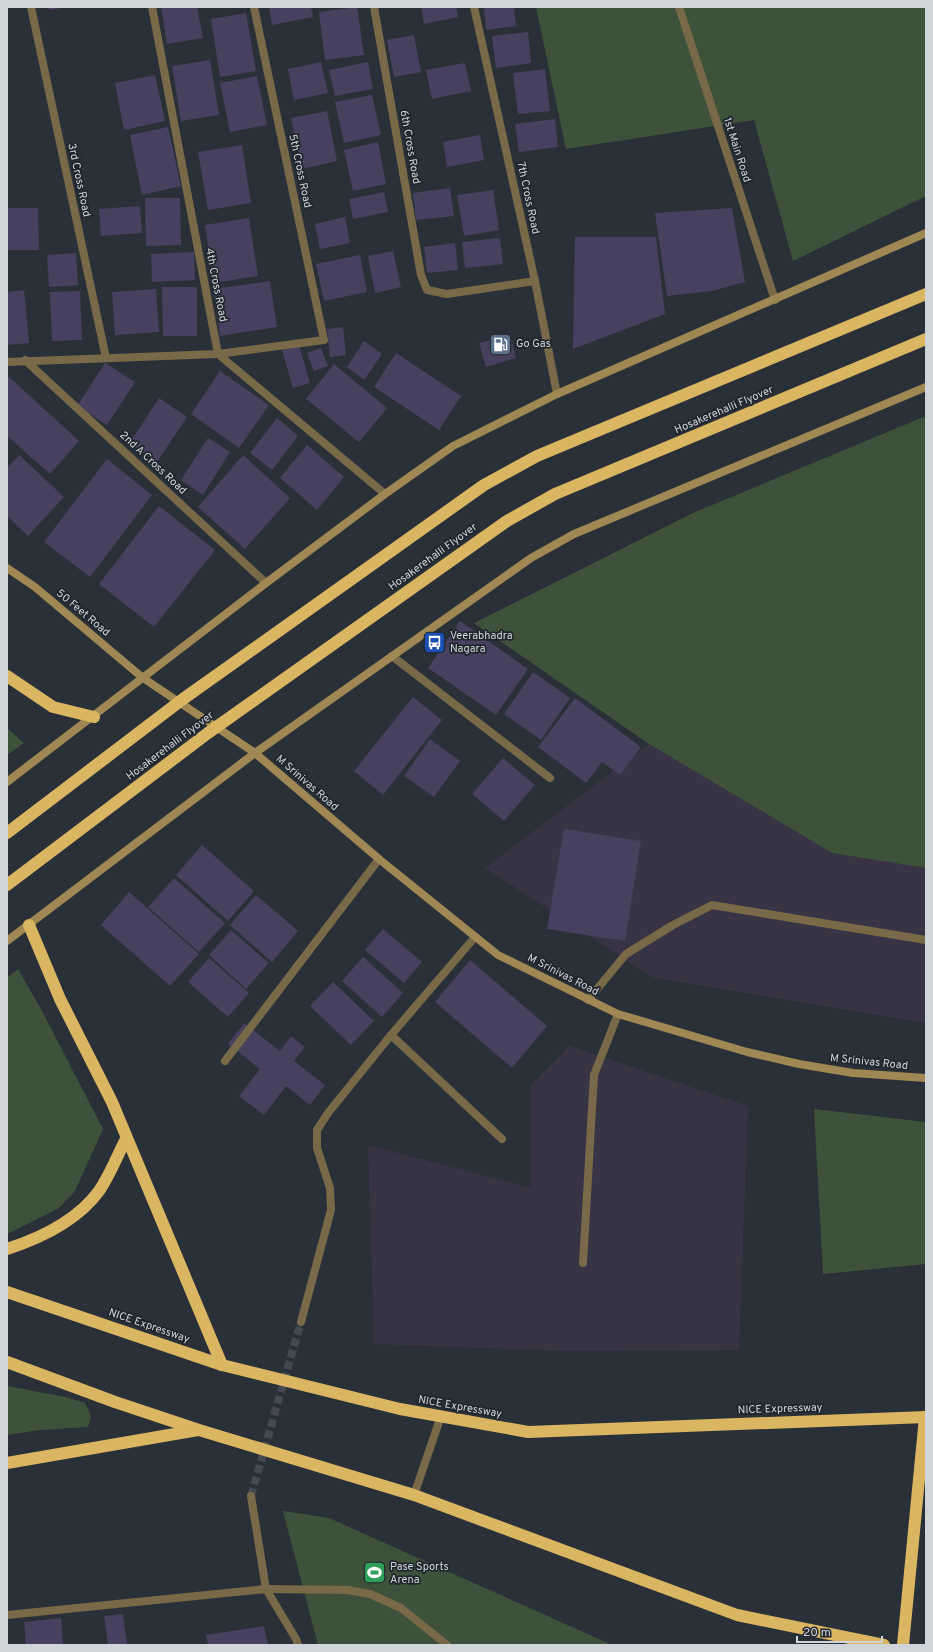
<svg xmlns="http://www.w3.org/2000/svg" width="933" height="1652" viewBox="0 0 933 1652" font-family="Overpass,sans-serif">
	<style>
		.industrial { fill: #383445 }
		.green { fill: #3e523b }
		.building { fill: #47405e }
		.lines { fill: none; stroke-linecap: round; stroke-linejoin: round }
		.street-tunnel { stroke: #43494f; stroke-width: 8; stroke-dasharray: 8 4; stroke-linecap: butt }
		.lane { stroke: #786949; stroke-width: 8 }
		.street { stroke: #786949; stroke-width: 8 }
		.secondary { stroke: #a08854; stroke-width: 8 }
		.highway { stroke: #dbb662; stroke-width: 12 }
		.labels { text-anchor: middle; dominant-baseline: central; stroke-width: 3.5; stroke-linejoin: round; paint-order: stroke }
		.street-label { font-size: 11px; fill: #d0d5d9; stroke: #20262d }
		.poi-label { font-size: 11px; fill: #d0d5d9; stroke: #20262d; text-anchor: start }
	</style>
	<rect width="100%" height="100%" fill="#2a3037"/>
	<g class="industrial">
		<path d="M 649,744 L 832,853 L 926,868 L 926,1023 L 652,977 L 485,868 Z"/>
		<path d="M 569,1046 L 748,1106 L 739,1350 L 568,1351 L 374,1344 L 368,1145 L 531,1188 L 531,1085 Z"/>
	</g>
	<g class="green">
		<path d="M 536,7 L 926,7 L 926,196 L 793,261 L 754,120 L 566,149 Z"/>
		<path d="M 926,416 L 926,868 L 832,853 L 649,744 L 474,623 L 693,513 Z"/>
		<path d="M 7,728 L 24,743 L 7,755 Z"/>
		<path d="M 18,969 L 42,1011 L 103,1129 L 75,1191 L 59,1208 L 7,1234 L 7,978 Z"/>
		<path d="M 814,1109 L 926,1122 L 926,1264 L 823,1274 Z"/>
		<path d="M 7,1386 L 66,1397 L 85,1403 L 91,1416 L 88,1427 L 39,1430 L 7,1435 Z"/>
		<path d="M 283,1511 L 329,1518 L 612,1645 L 318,1645 Z"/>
	</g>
	<g class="building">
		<path d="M 48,7 L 61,7 L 61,8 L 49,10 Z"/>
		<path d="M 161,7 L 197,7 L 203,38 L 167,44 Z"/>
		<path d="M 269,7 L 311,7 L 313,17 L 272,25 Z"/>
		<path d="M 357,7 L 364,55 L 325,60 L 319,12 Z"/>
		<path d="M 421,7 L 456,7 L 458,17 L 424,24 Z"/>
		<path d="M 484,7 L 514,7 L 516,26 L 486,30 Z"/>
		<path d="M 246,13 L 256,71 L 220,77 L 211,19 Z"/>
		<path d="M 528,32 L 531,63 L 496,68 L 492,36 Z"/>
		<path d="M 414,35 L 421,72 L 394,77 L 387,40 Z"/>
		<path d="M 210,60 L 219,115 L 181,121 L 172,66 Z"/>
		<path d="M 321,62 L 328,93 L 294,100 L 288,69 Z"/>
		<path d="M 368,62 L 373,89 L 335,96 L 329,70 Z"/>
		<path d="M 465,63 L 471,91 L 432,99 L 426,70 Z"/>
		<path d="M 545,69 L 550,111 L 518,114 L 513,73 Z"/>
		<path d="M 155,75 L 165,121 L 124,130 L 115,83 Z"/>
		<path d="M 257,76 L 267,125 L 230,132 L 220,83 Z"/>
		<path d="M 372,95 L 381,135 L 344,143 L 335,102 Z"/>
		<path d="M 327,111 L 337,161 L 301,169 L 291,118 Z"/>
		<path d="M 555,119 L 558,147 L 519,152 L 515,124 Z"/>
		<path d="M 168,127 L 181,186 L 142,195 L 130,135 Z"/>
		<path d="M 480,135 L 484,160 L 447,167 L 443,142 Z"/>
		<path d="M 378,142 L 386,184 L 353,191 L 344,150 Z"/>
		<path d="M 242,145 L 251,203 L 208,210 L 198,152 Z"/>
		<path d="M 450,188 L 454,216 L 416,220 L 413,193 Z"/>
		<path d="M 493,190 L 499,230 L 464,236 L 457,195 Z"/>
		<path d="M 384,192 L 388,212 L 353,219 L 349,199 Z"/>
		<path d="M 145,198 L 180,198 L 181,245 L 146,246 Z"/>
		<path d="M 140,206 L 142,233 L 101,236 L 99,209 Z"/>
		<path d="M 7,208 L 38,208 L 39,250 L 7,250 Z"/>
		<path d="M 732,208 L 745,282 L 712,291 L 667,296 L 655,213 Z"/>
		<path d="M 345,217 L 350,243 L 320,249 L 315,224 Z"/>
		<path d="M 249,218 L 258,276 L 214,283 L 205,225 Z"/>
		<path d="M 575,237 L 656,237 L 665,314 L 573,349 Z"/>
		<path d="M 500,238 L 503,264 L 465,268 L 462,242 Z"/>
		<path d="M 455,243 L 458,270 L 427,273 L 424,247 Z"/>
		<path d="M 393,251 L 401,287 L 375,293 L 368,256 Z"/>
		<path d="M 194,252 L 195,280 L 152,282 L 151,254 Z"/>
		<path d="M 76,253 L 78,285 L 49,287 L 47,255 Z"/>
		<path d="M 360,255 L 367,292 L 324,301 L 316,264 Z"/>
		<path d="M 270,281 L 277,327 L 220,336 L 213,289 Z"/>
		<path d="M 162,287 L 197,287 L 197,336 L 163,336 Z"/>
		<path d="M 156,289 L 159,332 L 115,335 L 112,292 Z"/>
		<path d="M 24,290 L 29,343 L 7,345 L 7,292 Z"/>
		<path d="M 80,291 L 82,340 L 52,341 L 50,292 Z"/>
		<path d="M 343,327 L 346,355 L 330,357 L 327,329 Z"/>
		<path d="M 510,335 L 516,358 L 486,367 L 479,343 Z"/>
		<path d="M 364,341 L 382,354 L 364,380 L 347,367 Z"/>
		<path d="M 299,345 L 310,383 L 293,388 L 282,350 Z"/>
		<path d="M 321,348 L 328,366 L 314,371 L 307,353 Z"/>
		<path d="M 396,353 L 461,396 L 439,430 L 374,387 Z"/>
		<path d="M 105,363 L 135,382 L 107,425 L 77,406 Z"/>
		<path d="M 334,364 L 387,408 L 359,442 L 306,399 Z"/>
		<path d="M 220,371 L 269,405 L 239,448 L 191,414 Z"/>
		<path d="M 7,375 L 79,441 L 50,474 L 7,436 Z"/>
		<path d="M 159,398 L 187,417 L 157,462 L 129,444 Z"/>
		<path d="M 277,418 L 298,436 L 272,470 L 250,453 Z"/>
		<path d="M 208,438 L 230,452 L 203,495 L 181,480 Z"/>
		<path d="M 307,445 L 344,477 L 317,510 L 280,478 Z"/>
		<path d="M 19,455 L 64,497 L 28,536 L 7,516 L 7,468 Z"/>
		<path d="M 243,455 L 290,498 L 245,549 L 198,507 Z"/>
		<path d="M 107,459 L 152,495 L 90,577 L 44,542 Z"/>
		<path d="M 159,506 L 215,550 L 154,627 L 99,584 Z"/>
		<path d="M 460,621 L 528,669 L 496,715 L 428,668 Z"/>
		<path d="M 533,672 L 570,698 L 541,740 L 504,714 Z"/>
		<path d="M 413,697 L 442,720 L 383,795 L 354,771 Z"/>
		<path d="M 575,698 L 641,747 L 620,775 L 602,762 L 586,783 L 538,747 Z"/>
		<path d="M 430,739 L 460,761 L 434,797 L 404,776 Z"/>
		<path d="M 503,758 L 535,785 L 504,821 L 472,794 Z"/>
		<path d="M 564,829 L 641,841 L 625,941 L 547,929 Z"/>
		<path d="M 202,845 L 254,891 L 228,921 L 176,875 Z"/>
		<path d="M 174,878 L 225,923 L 199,952 L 148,907 Z"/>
		<path d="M 129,892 L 199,954 L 170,986 L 101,925 Z"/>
		<path d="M 256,895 L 298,931 L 272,962 L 230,925 Z"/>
		<path d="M 383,929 L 422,962 L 404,983 L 365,950 Z"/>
		<path d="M 231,930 L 269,963 L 246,989 L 209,955 Z"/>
		<path d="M 363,957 L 403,993 L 382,1017 L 342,981 Z"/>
		<path d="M 209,958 L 249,993 L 228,1017 L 188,982 Z"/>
		<path d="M 470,960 L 547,1026 L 512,1068 L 435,1002 Z"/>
		<path d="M 333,982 L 374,1021 L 351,1045 L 310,1006 Z"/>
		<path d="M 244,1023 L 280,1051 L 291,1036 L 305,1047 L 294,1061 L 325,1085 L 310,1105 L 286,1086 L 264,1115 L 239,1096 L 260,1069 L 228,1044 Z"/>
		<path d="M 123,1614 L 127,1645 L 108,1645 L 104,1616 Z"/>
		<path d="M 61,1618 L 63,1645 L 26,1645 L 24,1622 Z"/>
		<path d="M 264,1626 L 268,1645 L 208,1645 L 206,1635 Z"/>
	</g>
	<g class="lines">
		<path class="street-tunnel" d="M 251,1496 L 301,1322"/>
		<g class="lane">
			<path d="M 392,656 L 550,778"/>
			<path d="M 588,1000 L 626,954 L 673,925 L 712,905 L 926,940"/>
			<path d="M 583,1263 L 594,1075 L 618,1014"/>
			<path d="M 414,1495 L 441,1416"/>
			<path d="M 266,1589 L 348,1590 L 370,1594 L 401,1608 L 447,1645"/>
		</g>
		<g class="street">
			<path d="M 31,7 L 106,358"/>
			<path d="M 152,7 L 218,354 L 385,494"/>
			<path d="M 374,7 L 421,275 L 427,290 L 447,294 L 535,281"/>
			<path d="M 474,7 L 535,281 L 557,394"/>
			<path d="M 679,7 L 775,300"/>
			<path d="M 25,360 L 266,583"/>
			<path d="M 7,362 L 218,354 L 324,340 L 254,7"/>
			<path d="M 391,1035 L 502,1139"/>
			<path d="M 225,1061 L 379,859"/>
			<path d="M 301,1322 L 331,1210 L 330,1188 L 317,1148 L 317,1130 L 328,1113 L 391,1035 L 475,937"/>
			<path d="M 251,1496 L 266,1589"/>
			<path d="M 7,1615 L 266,1589 L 296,1639 L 298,1645"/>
		</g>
		<g class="secondary">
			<path d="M 7,568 L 35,587 L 143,678 L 255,753 L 379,859 L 498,955 L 618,1014 L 747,1052 L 799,1064 L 853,1073 L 926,1078"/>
			<path d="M 7,782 L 266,583 L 385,494 L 453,446 L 557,394 L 926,233"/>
			<path d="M 7,941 L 255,753 L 531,558 L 574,534 L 926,387"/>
		</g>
		<g class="highway">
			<path d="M 7,676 L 53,707 L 94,717"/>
			<path d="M 7,833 L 183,699 L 484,485 L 537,456 L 926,294"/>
			<path d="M 7,885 L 208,733 L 507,521 L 555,494 L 926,339"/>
			<path d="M 29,925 L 60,999 L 112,1102 L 222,1365"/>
			<path d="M 7,1249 C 41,1238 77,1221 99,1191 C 110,1175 117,1156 126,1139"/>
			<path d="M 7,1292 L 222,1365 L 400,1409 L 528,1432 L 926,1417"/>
			<path d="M 7,1362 L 115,1402 L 199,1430 L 414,1495 L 737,1615 L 884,1645"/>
			<path d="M 7,1463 L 198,1430"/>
			<path d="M 903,1645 L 925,1417"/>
		</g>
	</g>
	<defs>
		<symbol id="fuel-square" viewBox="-11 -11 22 22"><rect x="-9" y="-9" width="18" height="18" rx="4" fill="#5c6f8a" stroke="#20262d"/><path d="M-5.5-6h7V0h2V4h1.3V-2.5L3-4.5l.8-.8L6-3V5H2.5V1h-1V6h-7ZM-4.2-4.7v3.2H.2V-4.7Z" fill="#fff"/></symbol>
		<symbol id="bus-square" viewBox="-11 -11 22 22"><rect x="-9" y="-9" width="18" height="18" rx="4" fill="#1a4fb4" stroke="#20262d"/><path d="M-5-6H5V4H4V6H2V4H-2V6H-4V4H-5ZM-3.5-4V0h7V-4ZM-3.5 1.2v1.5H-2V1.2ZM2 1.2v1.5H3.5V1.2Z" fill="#fff"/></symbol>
		<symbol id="stadium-square" viewBox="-11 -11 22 22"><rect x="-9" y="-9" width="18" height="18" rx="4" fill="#2e9e5b" stroke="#20262d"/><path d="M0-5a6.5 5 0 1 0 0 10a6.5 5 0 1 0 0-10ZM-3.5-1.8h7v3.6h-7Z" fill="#fff"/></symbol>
	</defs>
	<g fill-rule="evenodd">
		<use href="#fuel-square" x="488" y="332" width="25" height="25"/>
		<use href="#bus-square" x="422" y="630" width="25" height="25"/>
		<use href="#stadium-square" x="362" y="1560" width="25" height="25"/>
	</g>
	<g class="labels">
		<g class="street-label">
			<text transform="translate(410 147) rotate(80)">6th Cross Road</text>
			<text transform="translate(737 150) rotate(72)">1st Main Road</text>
			<text transform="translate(300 171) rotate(78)">5th Cross Road</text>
			<text transform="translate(79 180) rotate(78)">3rd Cross Road</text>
			<text transform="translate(528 198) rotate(78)">7th Cross Road</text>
			<text transform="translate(216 285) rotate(79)">4th Cross Road</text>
			<text transform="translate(724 410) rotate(-23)">Hosakerehalli Flyover</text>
			<text transform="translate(153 463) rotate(43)">2nd A Cross Road</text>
			<text transform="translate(433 557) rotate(-36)">Hosakerehalli Flyover</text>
			<text transform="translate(83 613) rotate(40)">50 Feet Road</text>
			<text transform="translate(170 746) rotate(-37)">Hosakerehalli Flyover</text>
			<text transform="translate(307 783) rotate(41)">M Srinivas Road</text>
			<text transform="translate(563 975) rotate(27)">M Srinivas Road</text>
			<text transform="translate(869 1062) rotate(6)">M Srinivas Road</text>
			<text transform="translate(149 1326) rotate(19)">NICE Expressway</text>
			<text transform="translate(460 1407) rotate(10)">NICE Expressway</text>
			<text transform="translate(780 1409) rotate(-2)">NICE Expressway</text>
		</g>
		<g class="poi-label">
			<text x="516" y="344">Go Gas</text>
			<text x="450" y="636">Veerabhadra<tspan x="450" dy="13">Nagara</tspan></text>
			<text x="390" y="1567">Pase Sports<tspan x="390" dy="13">Arena</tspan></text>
		</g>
	</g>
	<rect width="933" height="1652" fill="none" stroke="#d0d5d9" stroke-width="16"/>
	<path d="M797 1636v6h85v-6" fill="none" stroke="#d0d5d9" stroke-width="2"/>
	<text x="803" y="1636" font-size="12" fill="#d0d5d9" stroke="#20262d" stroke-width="3" paint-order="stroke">20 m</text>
</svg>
